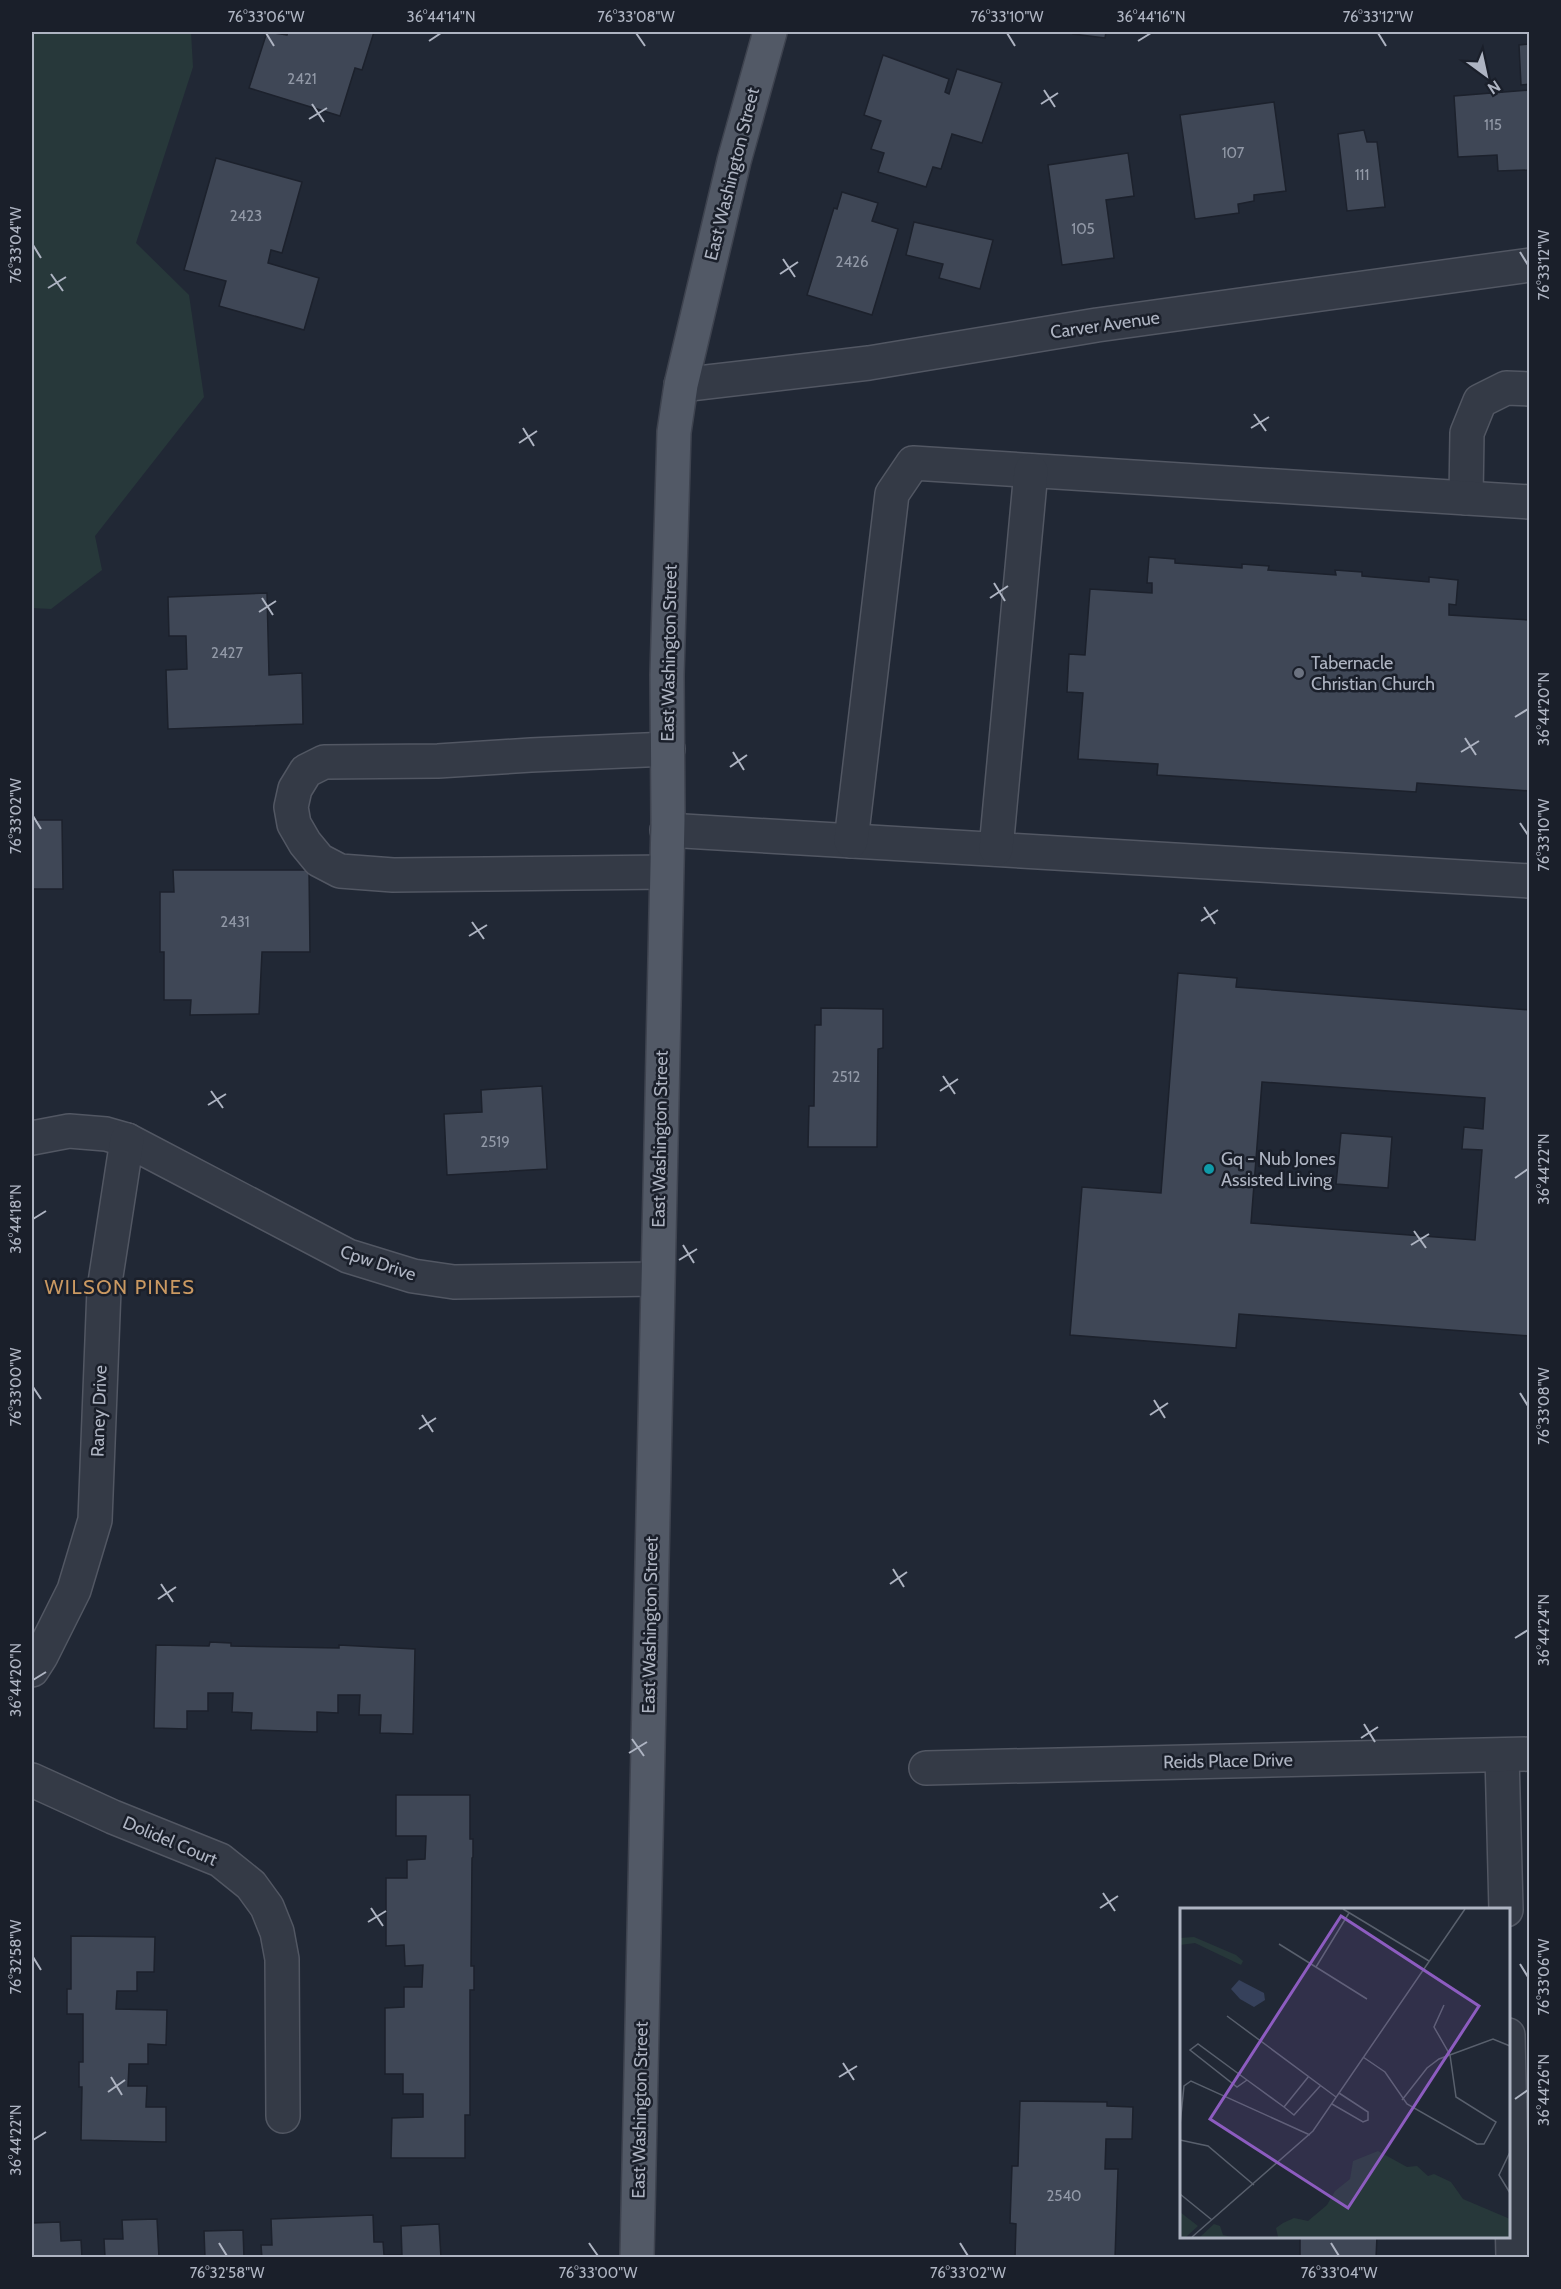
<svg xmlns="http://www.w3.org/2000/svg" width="1561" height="2289" viewBox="0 0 1561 2289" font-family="Cabin,sans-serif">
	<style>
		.green { fill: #27383a }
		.building { fill: #3f4756; stroke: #1c212c; stroke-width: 1.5; fill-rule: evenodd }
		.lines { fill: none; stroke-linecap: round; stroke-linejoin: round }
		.minor-casing { stroke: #525763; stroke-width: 36 }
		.major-casing { stroke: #3e434f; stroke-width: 36 }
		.minor { stroke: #343a46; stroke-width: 33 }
		.major { stroke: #525966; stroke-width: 33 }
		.ticks { fill: none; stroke: #aeb4c2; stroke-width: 2 }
		.worship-dot { fill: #6b7280; stroke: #1a1f2a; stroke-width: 2 }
		.culture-dot { fill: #0f9aa8; stroke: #1a1f2a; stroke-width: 2 }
		.labels { text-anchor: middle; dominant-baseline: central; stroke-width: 5; stroke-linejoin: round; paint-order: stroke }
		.number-label { font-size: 15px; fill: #9299a7 }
		.street-label { font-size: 18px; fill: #aeb4c2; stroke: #1a1f2a }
		.poi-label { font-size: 18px; fill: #aeb4c2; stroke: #1a1f2a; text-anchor: start }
		.neighbourhood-label { font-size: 20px; letter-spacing: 1.5px; fill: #ca9962; stroke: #1a1f2a }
		.inset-road { fill: none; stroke: #59606d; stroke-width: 1.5 }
		.view { fill: #8d5cc0; fill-opacity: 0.15; stroke: #8d5cc0; stroke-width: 3 }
		.inset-edge { fill: none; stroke: #aeb4c2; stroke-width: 3 }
		.neatline { fill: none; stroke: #aeb4c2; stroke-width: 2 }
		.ticks-label { font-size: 15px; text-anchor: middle; fill: #aeb4c2 }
	</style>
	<rect width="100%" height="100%" fill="#212835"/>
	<path class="green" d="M 32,32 L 191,32 L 193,67 L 136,243 L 189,295 L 204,397 L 95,536 L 102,570 L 51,609 L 32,608 Z"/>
	<g class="building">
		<path d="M 267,32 L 287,35 L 288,32 L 374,32 L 362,70 L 355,68 L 340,116 L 249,88 Z"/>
		<path d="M 1073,32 L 1106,32 L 1105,38 L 1073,34 Z"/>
		<path d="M 1530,44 L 1530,84 L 1521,85 L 1519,45 Z"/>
		<path d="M 883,55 L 949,79 L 945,92 L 949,94 L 957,69 L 1002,83 L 982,143 L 952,134 L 941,169 L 933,167 L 926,187 L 878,172 L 884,153 L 871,149 L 881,121 L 864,115 Z"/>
		<path d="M 1530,90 L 1528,170 L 1498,171 L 1497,155 L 1458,157 L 1454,96 Z"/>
		<path d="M 1274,102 L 1286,191 L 1254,195 L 1254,201 L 1238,204 L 1239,213 L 1195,219 L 1180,115 Z"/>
		<path d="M 1364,130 L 1367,142 L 1377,142 L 1385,207 L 1347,211 L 1338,134 Z"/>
		<path d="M 1128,153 L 1134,196 L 1106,200 L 1114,258 L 1062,265 L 1048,165 Z"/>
		<path d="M 216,158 L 302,182 L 282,253 L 271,250 L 268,263 L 319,278 L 304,330 L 219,306 L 226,281 L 184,270 Z"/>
		<path d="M 842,192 L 878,203 L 872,221 L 898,229 L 872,315 L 807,295 L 834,208 L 837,209 Z"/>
		<path d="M 914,222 L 993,240 L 980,289 L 939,278 L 943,264 L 906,255 Z"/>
		<path d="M 1149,557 L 1175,559 L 1175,563 L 1242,568 L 1242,564 L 1269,566 L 1268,570 L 1336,575 L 1335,570 L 1362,572 L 1362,576 L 1429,582 L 1429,577 L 1458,580 L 1456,605 L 1449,604 L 1449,615 L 1530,620 L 1530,791 L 1417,783 L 1416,792 L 1157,775 L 1158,764 L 1078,759 L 1083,693 L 1067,692 L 1069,654 L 1085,655 L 1090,589 L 1152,593 L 1152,583 L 1147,583 Z"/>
		<path d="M 267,593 L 269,675 L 302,673 L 303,724 L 168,729 L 166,670 L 187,669 L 186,636 L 169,636 L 168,597 Z"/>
		<path d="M 32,820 L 62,820 L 63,889 L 32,889 Z"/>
		<path d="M 173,870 L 309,870 L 310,952 L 262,952 L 259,1014 L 190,1015 L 191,1000 L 164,1000 L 164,952 L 160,952 L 160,892 L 174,892 Z"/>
		<path d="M 1178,973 L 1237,978 L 1236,987 L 1530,1010 L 1530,1336 L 1239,1314 L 1236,1348 L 1070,1335 L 1082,1187 L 1161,1193 ZM 1262,1082 L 1485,1098 L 1483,1129 L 1464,1127 L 1462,1149 L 1482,1150 L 1475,1240 L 1251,1223 Z"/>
		<path d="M 821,1008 L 883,1009 L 883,1048 L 878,1049 L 877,1147 L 808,1147 L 809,1106 L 814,1106 L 815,1025 L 821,1025 Z"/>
		<path d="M 542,1086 L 547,1169 L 447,1175 L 444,1114 L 482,1112 L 481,1090 Z"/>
		<path d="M 1341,1133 L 1392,1137 L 1388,1188 L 1336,1184 Z"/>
		<path d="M 210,1642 L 231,1643 L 231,1646 L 339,1648 L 339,1645 L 415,1649 L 413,1734 L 380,1733 L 381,1715 L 359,1715 L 360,1695 L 338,1695 L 338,1713 L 317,1712 L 317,1732 L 251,1730 L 252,1713 L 232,1712 L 233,1693 L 208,1693 L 208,1711 L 187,1711 L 187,1729 L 154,1728 L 156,1645 L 209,1646 Z"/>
		<path d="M 396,1795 L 470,1795 L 470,1839 L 473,1839 L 473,1857 L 472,1858 L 471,1966 L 474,1966 L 474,1990 L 470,1990 L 470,2115 L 465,2115 L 465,2158 L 391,2158 L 392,2118 L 423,2117 L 423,2094 L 403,2094 L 403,2074 L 385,2074 L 385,2008 L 404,2007 L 404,1987 L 422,1987 L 423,1965 L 405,1966 L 404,1945 L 386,1946 L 386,1878 L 407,1878 L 407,1860 L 425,1859 L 426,1836 L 396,1836 Z"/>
		<path d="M 71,1936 L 155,1937 L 154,1972 L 137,1972 L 137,1991 L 117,1991 L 116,2009 L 167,2010 L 166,2045 L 148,2044 L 148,2064 L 129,2064 L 128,2086 L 147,2086 L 146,2107 L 166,2107 L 166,2142 L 81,2140 L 82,2087 L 79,2087 L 79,2062 L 83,2062 L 83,2014 L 67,2014 L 67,1989 L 71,1989 Z"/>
		<path d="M 1020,2101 L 1107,2102 L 1107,2106 L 1133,2107 L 1132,2139 L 1106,2139 L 1105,2169 L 1118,2169 L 1115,2258 L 1015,2258 L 1016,2224 L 1010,2223 L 1012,2166 L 1018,2166 Z"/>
		<path d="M 373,2215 L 374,2242 L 383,2242 L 384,2255 L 402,2255 L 401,2226 L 439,2224 L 441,2258 L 262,2258 L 261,2245 L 272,2245 L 271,2219 Z"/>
		<path d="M 157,2219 L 159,2258 L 84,2258 L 105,2257 L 104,2239 L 123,2239 L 122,2220 Z"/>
		<path d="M 60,2222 L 61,2241 L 81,2240 L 82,2258 L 32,2258 L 32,2223 Z"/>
		<path d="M 243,2230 L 244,2258 L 205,2258 L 204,2231 Z"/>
		<path d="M 1300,2236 L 1377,2236 L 1376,2258 L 1300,2258 Z"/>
	</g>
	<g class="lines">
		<defs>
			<g id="minor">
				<path d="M 681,385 L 869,363 L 1097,325 L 1530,265"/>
				<path d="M 1466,498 L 1467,433 L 1480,401 L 1506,388 L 1530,389"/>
				<path d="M 667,830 L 1530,881"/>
				<path d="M 851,841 L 892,494 L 913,463 L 1530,502"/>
				<path d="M 996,849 L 1031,471"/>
				<path d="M 666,872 L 393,875 L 340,871 L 319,860 L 305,843 L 294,824 L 291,807 L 295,789 L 306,771 L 324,762 L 438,761 L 531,755 L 668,749"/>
				<path d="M 32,1138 L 69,1131 L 106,1134 L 127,1140 L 348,1256 L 413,1276 L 454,1282 L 656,1279"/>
				<path d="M 32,1670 L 41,1656 L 74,1590 L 95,1520 L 104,1289 L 127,1140"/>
				<path d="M 1502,1755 L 1506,1910"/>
				<path d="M 926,1768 L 1530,1754"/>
				<path d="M 32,1780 L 113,1817 L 220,1860 L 251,1885 L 267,1907 L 277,1932 L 282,1959 L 283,2116"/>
				<path d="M 1508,2035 L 1513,2258"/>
			</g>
			<path id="major" d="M 637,2258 L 668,820 L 667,675 L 674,432 L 681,385 L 734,161 L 770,32"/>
		</defs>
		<use href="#minor" class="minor-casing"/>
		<use href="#major" class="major-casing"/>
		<use href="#minor" class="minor"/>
		<use href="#major" class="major"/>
	</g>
	<path class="ticks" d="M 266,33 L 274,46M 636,33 L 645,46M 1007,33 L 1015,46M 1378,33 L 1386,46M 429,41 L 441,33M 1138,41 L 1151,33M 1044,90 L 1055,107M 312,104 L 324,122M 1041,104 L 1058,93M 309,119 L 327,108M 33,245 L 41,258M 1520,252 L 1528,265M 783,259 L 795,277M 51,274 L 63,291M 780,274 L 798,262M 48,288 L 66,277M 1254,414 L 1266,431M 523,428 L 534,446M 1251,428 L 1269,417M 519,443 L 537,431M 994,583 L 1005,601M 262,598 L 273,615M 990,598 L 1008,586M 259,612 L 276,601M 1515,717 L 1528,709M 1465,738 L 1476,755M 733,752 L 744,770M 1461,752 L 1479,741M 730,767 L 747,755M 33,816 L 41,829M 1520,823 L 1528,835M 1204,907 L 1215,924M 1201,921 L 1218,910M 472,922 L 484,939M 469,936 L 487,925M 943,1076 L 955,1094M 211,1091 L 223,1108M 940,1091 L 958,1079M 208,1105 L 226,1094M 1515,1178 L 1528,1169M 33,1219 L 46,1211M 1414,1231 L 1426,1248M 683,1245 L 694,1263M 1411,1245 L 1429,1234M 679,1260 L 697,1249M 33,1387 L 41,1399M 1520,1393 L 1528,1406M 1154,1400 L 1165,1418M 422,1415 L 433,1432M 1150,1415 L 1168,1403M 419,1429 L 436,1418M 893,1569 L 904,1587M 161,1584 L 173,1602M 890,1584 L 907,1572M 158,1599 L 176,1587M 1515,1638 L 1528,1630M 33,1680 L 46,1672M 1364,1724 L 1375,1742M 1361,1738 L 1378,1727M 632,1739 L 644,1756M 629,1753 L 647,1742M 1103,1893 L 1115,1911M 371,1908 L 383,1926M 1100,1908 L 1118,1896M 368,1922 L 386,1911M 33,1957 L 41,1970M 1520,1964 L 1528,1977M 843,2063 L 854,2080M 111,2077 L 122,2095M 839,2077 L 857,2066M 108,2092 L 125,2080M 1515,2099 L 1528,2090M 33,2140 L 46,2132M 219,2243 L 227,2256M 589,2243 L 598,2256M 960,2243 L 968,2256M 1331,2243 L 1339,2256"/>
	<circle class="worship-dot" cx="1299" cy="673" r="6"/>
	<circle class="culture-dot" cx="1209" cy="1169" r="6"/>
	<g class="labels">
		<g class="number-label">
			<text x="302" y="79">2421</text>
			<text x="1493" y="125">115</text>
			<text x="1233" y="153">107</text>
			<text x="1362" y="175">111</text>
			<text x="246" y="216">2423</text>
			<text x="1083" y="229">105</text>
			<text x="852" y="262">2426</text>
			<text x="227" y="653">2427</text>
			<text x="235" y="922">2431</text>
			<text x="846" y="1077">2512</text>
			<text x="495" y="1142">2519</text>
			<text x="1064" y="2196">2540</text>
		</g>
		<g class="street-label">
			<text transform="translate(732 174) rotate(-76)">East Washington Street</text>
			<text transform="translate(1105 325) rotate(-8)">Carver Avenue</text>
			<text transform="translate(669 653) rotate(-89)">East Washington Street</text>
			<text transform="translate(660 1139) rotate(-89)">East Washington Street</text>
			<text transform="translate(378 1263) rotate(18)">Cpw Drive</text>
			<text transform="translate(99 1411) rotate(-88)">Raney Drive</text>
			<text transform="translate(650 1625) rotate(-89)">East Washington Street</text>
			<text transform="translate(1228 1761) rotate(-1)">Reids Place Drive</text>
			<text transform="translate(170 1841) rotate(23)">Dolidel Court</text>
			<text transform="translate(640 2110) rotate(-89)">East Washington Street</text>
		</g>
		<g class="poi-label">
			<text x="1311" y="663">Tabernacle<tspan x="1311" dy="21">Christian Church</tspan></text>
			<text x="1221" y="1159">Gq - Nub Jones<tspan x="1221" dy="21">Assisted Living</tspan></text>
		</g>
		<g class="neighbourhood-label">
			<text x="120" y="1287">WILSON PINES</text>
		</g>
	</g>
	<g transform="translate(1180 1908)">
		<rect width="330" height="330" fill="#212835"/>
		<path d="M 14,29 L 56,47 L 63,53 L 61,57 L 15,35 L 0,37 L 0,30 ZM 198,243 L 227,259 L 237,258 L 248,268 L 254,266 L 271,274 L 283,291 L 330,311 L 330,329 L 98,329 L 96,320 L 103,315 L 114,310 L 128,313 L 147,297 L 155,283 L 170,271 L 173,253 ZM 0,304 L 18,318 L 6,329 L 0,329 ZM 34,316 L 40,318 L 43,327 L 52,329 L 20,329 Z" fill="#27383a"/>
		<path d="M 59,72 L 84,85 L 85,92 L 74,99 L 60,91 L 51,81 Z" fill="#36415b"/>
		<path class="inset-road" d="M 163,1 L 249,53M 99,36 L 187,91M 136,59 L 169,5M 47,108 L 156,189M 183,149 L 205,164 L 227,196 L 297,236 L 304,236 L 316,214 L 276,189 L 270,147 L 254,119 L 264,97M 67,172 L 57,179 L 10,142 L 18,136 L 67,172 L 104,199 L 114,207 L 141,177M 222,192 L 247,160 L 259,151 L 313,131 L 330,138M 152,196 L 183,214 L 188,212 L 188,204 L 159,185M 104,199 L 129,168M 0,217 L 4,178 L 11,173 L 130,227M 0,232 L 28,238 L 74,277M 330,244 L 319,267 L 330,285M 0,286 L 32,312M 12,329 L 133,223 L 285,1"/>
		<path class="view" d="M 161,8 L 299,98 L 168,300 L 30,211 Z"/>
		<rect width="330" height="330" class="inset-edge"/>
	</g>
	<rect width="1561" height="2289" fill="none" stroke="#1a1f2a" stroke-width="66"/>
	<g transform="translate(1486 75) rotate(147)" stroke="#1a1f2a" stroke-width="4.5" paint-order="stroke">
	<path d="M0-4.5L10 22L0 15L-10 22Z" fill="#aeb4c2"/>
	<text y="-9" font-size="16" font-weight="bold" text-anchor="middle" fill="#aeb4c2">N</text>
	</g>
	<rect x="33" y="33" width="1495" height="2223" class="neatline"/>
	<g class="ticks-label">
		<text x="266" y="22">76°33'06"W</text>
		<text x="441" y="22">36°44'14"N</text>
		<text x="636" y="22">76°33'08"W</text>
		<text x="1007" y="22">76°33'10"W</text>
		<text x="1151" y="22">36°44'16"N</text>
		<text x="1378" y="22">76°33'12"W</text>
		<text transform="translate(16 245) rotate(-90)" y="5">76°33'04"W</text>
		<text transform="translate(1544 265) rotate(-90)" y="5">76°33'12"W</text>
		<text transform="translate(1544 709) rotate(-90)" y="5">36°44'20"N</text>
		<text transform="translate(16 816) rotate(-90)" y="5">76°33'02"W</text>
		<text transform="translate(1544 835) rotate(-90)" y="5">76°33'10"W</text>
		<text transform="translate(1544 1169) rotate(-90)" y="5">36°44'22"N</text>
		<text transform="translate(16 1219) rotate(-90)" y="5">36°44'18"N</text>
		<text transform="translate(16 1387) rotate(-90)" y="5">76°33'00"W</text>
		<text transform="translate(1544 1406) rotate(-90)" y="5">76°33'08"W</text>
		<text transform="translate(1544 1630) rotate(-90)" y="5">36°44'24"N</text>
		<text transform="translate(16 1680) rotate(-90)" y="5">36°44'20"N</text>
		<text transform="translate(16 1957) rotate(-90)" y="5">76°32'58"W</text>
		<text transform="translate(1544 1977) rotate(-90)" y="5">76°33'06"W</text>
		<text transform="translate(1544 2090) rotate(-90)" y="5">36°44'26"N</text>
		<text transform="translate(16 2140) rotate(-90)" y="5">36°44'22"N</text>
		<text x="227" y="2278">76°32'58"W</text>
		<text x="598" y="2278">76°33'00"W</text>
		<text x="968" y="2278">76°33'02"W</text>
		<text x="1339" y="2278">76°33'04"W</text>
	</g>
</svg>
